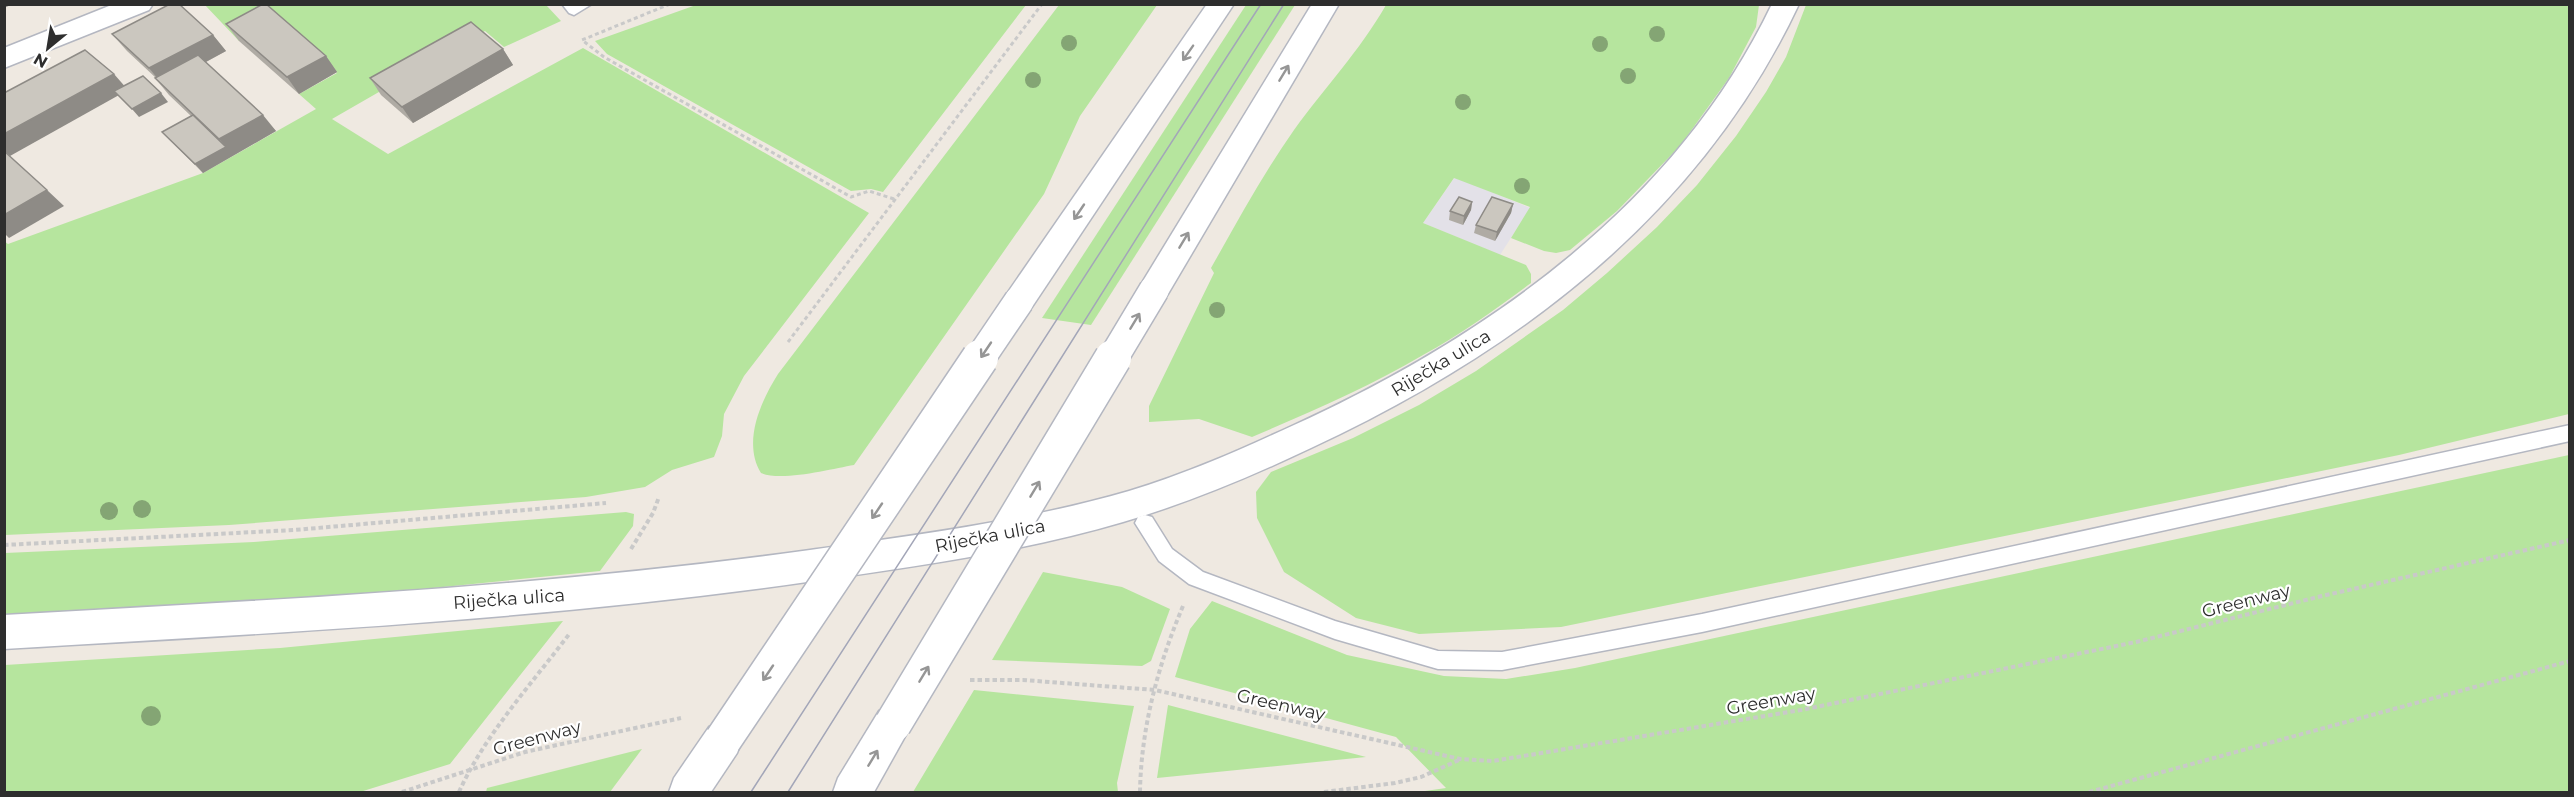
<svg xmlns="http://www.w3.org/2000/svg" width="2574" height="797" viewBox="0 0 2574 797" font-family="Montserrat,sans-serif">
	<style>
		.industrial { fill: #e3e1e8 }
		.green { fill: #b6e59e }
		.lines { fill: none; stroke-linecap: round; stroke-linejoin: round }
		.lane-casing { stroke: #b4b7c1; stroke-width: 3 }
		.street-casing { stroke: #b4b7c1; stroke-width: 3 }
		.secondary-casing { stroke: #b4b7c1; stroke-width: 3 }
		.path-far1 { stroke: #c9c9c9; stroke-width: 3; stroke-dasharray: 4 3; stroke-linecap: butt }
		.path { stroke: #c9c9c9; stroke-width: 4; stroke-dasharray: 4.5 3; stroke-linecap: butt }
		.lane { fill: #fff; fill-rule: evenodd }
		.street { fill: #fff; fill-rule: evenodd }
		.secondary { fill: #fff; fill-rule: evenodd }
		.tram { stroke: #a3a6b8; stroke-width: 1.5 }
		.secondary-bridge-far1-casing { stroke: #b4b7c1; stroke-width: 32; stroke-linecap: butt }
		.secondary-bridge-casing { stroke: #b4b7c1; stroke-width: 39; stroke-linecap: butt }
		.secondary-bridge-far1 { stroke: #fff; stroke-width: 29 }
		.secondary-bridge { stroke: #fff; stroke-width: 36 }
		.tree { fill: #84a574 }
		.wall { fill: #afaba4 }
		.shaded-wall { fill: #8e8b86 }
		.building { fill: #cbc7bf; stroke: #8e8b86; stroke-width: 1.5 }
		.oneway { stroke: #969696 }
		.labels { text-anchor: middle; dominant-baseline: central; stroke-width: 4.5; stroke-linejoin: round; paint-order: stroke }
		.street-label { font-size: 18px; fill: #2e2e2e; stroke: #fff }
	</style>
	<rect width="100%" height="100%" fill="#efe9e1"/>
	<path class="industrial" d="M 1455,177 L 1530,208 L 1500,255 L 1423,223 Z"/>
	<g class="green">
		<path d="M 204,4 L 546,5 L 561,21 L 504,47 L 485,31 L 332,119 L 388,154 L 583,48 L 869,213 L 744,376 L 724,414 L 722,436 L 714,457 L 672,470 L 645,487 L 586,497 L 229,525 L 5,535 L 4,241 L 8,244 L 203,173 L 316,109 L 299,94 L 337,73 L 277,21 L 239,41 Z"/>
		<path d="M 696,5 L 696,4 L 1026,5 L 883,192 L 871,189 L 851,191 L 607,54 L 595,41 Z"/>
		<path d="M 1059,5 L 1157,5 L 1080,116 L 1044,194 L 854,465 C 831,469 781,482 761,473 C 742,442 761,401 778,374 Z"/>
		<path d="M 1246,5 L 1295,5 L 1091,325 L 1042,318 Z"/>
		<path d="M 1386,5 L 1759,5 L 1756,27 L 1729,78 L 1680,146 L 1617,211 L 1570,250 L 1556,253 L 1544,251 L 1511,238 L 1530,207 L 1454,178 L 1423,223 L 1526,265 L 1531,274 L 1531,283 C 1496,309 1461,334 1423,355 C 1369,387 1310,412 1252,437 L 1199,419 L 1149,422 L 1149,406 L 1214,273 L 1211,268 C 1237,222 1263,174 1294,130 C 1325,87 1359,52 1386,5 Z"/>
		<path d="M 1806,5 L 2569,5 L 2569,414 L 2399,455 L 1561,627 L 1419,634 L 1356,618 L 1284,572 L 1257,518 L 1256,492 L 1271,472 L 1353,438 L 1419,405 L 1476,371 L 1563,310 L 1607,273 L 1657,227 L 1697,185 L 1736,136 L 1766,92 L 1786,57 Z"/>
		<path d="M 2569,455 L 2569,792 L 1418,792 L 1446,788 L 1396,737 L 1175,677 L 1190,629 L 1212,601 L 1347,655 L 1444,676 L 1506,679 L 1575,668 Z"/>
		<path d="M 626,512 L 634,514 L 633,526 L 600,571 L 344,597 L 5,619 L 5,553 L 254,542 Z"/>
		<path d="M 1043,572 L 1122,587 L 1170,609 L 1151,661 L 1142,666 L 992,660 Z"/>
		<path d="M 563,621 L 450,764 L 360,792 L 5,792 L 5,665 L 280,648 Z"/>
		<path d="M 974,690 L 1134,706 L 1117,783 L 1118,792 L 913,792 Z"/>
		<path d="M 1168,705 L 1366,757 L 1157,778 Z"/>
		<path d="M 642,749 L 610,792 L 486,792 L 487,788 Z"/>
	</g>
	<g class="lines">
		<defs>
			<g id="lane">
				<path d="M 562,4 L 592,4 L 574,15 L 569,13 Z"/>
				<path d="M 2570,425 L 2570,441 L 1702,632 L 1502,670 L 1438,669 L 1335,639 L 1189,584 L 1159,561 L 1135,523 L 1138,517 L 1145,515 L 1152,517 L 1172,549 L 1203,572 L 1335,621 L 1438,651 L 1502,652 L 1702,614 Z"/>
			</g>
			<path id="street" d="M 1772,4 L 1799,4 C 1700,215 1517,352 1311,448 C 1250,477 1188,503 1123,522 C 1021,552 913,567 807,582 C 541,620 273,633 4,649 L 4,615 C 273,600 543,587 810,550 C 916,535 1026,521 1129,491 C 1186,474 1240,450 1294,425 C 1489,336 1677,203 1772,4 Z"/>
			<g id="secondary">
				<path d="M 114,4 L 153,4 L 149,10 L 4,68 L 4,48 Z"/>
				<path d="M 1207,4 L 1234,4 L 1030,310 L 1019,313 L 1008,310 L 1003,301 L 1008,292 Z"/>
				<path d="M 1312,4 L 1339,4 L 1165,299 L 1154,302 L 1143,299 L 1138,290 L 1143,281 Z"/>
				<path d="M 893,706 L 907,711 L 912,724 L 874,792 L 833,792 L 838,778 L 879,711 Z"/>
				<path d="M 723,722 L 737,727 L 742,740 L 737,753 L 711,792 L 669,792 L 674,778 L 709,727 Z"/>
			</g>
		</defs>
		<use href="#lane" class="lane-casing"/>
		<use href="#street" class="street-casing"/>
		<use href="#secondary" class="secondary-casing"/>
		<g class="path-far1">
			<path d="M 670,4 L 582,40 L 604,57 L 851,197 L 869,191 L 894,199"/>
			<path d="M 788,342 L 1042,4"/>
		</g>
		<g class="path">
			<path d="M 4,545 L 294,530 L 606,503"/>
			<path d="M 631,549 L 653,513 L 659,497"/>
			<path d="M 970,680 L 1023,680 L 1155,690 L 1460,759 L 1493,761 L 1801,710 L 2136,642 L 2322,596 L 2570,540"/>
			<path d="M 402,792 L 525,752 L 681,718"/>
			<path d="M 459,792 C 484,736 533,682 570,633"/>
			<path d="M 1140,792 C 1141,728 1158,665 1183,606"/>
			<path d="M 1324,792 L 1395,783 L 1421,777 L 1459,760"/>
			<path d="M 2089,792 L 2570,661"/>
		</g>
		<use href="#lane" class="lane"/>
		<use href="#street" class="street"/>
		<use href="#secondary" class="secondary"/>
		<g class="tram">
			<path d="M 751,792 L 1261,4"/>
			<path d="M 788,792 L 1284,4"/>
		</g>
		<defs>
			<g id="secondary-bridge-far1">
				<path d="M 979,360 L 1019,301"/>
				<path d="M 1112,360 L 1154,290"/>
			</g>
			<g id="secondary-bridge">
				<path d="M 893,724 L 1113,358"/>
				<path d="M 723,740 L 980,358"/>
			</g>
		</defs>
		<use href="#secondary-bridge-far1" class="secondary-bridge-far1-casing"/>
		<use href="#secondary-bridge" class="secondary-bridge-casing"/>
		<use href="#secondary-bridge-far1" class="secondary-bridge-far1"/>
		<use href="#secondary-bridge" class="secondary-bridge"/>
	</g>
	<g class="tree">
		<circle cx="1657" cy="34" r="8"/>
		<circle cx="1069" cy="43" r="8"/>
		<circle cx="1600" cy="44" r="8"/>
		<circle cx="1628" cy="76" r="8"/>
		<circle cx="1033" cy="80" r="8"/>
		<circle cx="1463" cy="102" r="8"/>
		<circle cx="1522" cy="186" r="8"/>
		<circle cx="1217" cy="310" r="8"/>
		<circle cx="142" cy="509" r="9"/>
		<circle cx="109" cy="511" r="9"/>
		<circle cx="151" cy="716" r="10"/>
	</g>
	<g class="wall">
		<path d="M 226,24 L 326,56 L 337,72 L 299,94 L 239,41 Z"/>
		<path d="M 112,34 L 213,35 L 226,51 L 206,62 L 276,131 L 203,173 L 162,132 L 191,116 L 169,95 L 155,78 L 156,78 L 127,51 Z"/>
		<path d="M 503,49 L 513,65 L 413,123 L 381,95 L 370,78 Z"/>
		<path d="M 1472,202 L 1471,210 L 1463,225 L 1449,220 L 1450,211 Z"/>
		<path d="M 1513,204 L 1511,213 L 1495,241 L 1474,233 L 1476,225 Z"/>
	</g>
	<g class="shaded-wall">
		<path d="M 4,4 L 13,4 L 4,8 Z"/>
		<path d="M 213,35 L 226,51 L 163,85 L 149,68 Z"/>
		<path d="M 503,49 L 513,65 L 413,123 L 402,107 Z"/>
		<path d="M 326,56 L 337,72 L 299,94 L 287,77 Z"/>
		<path d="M 114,74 L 128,90 L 10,156 L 4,151 L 4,134 Z"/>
		<path d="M 161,93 L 168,102 L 139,117 L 132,109 Z"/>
		<path d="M 263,115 L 276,131 L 203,173 L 195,164 L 226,147 L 219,139 Z"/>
		<path d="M 47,190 L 64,206 L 9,238 L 4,233 L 4,215 Z"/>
		<path d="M 1472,202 L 1471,210 L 1463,225 L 1464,216 Z"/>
		<path d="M 1513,204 L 1511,213 L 1495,241 L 1497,232 Z"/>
	</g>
	<g class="building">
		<path d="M 170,4 L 179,4 L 213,35 L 149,68 L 112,34 Z"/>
		<path d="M 263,4 L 266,4 L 326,56 L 287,77 L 226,24 Z"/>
		<path d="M 471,22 L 503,49 L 402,107 L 370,78 Z"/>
		<path d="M 85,50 L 114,74 L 4,134 L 4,93 Z"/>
		<path d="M 198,55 L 263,115 L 219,139 L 155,78 Z"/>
		<path d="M 143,76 L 161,93 L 132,109 L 114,91 Z"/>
		<path d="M 193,115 L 226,147 L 195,164 L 162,132 Z"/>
		<path d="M 4,151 L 47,190 L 4,215 Z"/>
		<path d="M 1459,197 L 1472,202 L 1464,216 L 1450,211 Z"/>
		<path d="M 1492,197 L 1513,204 L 1497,232 L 1476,225 Z"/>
	</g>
	<defs><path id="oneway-shaft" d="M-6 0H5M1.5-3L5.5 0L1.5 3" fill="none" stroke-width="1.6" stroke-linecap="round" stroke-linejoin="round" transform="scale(1.5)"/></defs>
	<g class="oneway">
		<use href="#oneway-shaft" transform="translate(1188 53) rotate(125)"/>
		<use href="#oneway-shaft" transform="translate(1284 73) rotate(-59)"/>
		<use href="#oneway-shaft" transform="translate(1079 212) rotate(124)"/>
		<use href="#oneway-shaft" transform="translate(1184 240) rotate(-59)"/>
		<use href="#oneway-shaft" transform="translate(1135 321) rotate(-59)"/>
		<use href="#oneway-shaft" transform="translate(986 350) rotate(124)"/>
		<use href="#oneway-shaft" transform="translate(1035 489) rotate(-59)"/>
		<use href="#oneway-shaft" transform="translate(877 511) rotate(124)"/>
		<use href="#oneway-shaft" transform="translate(768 673) rotate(124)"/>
		<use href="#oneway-shaft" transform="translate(924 674) rotate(-59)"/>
		<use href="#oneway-shaft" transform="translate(873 758) rotate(-59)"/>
	</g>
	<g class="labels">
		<g class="street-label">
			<text transform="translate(1441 363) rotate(-31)">Riječka ulica</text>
			<text transform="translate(990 536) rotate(-11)">Riječka ulica</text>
			<text transform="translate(509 599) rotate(-4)">Riječka ulica</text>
			<text transform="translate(2246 601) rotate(-14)">Greenway</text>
			<text transform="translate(1771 701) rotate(-10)">Greenway</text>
			<text transform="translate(1281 705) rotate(13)">Greenway</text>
			<text transform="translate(537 738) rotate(-15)">Greenway</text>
		</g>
	</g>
	<rect width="2574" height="797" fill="none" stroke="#2e2e2e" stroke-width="12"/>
	<g transform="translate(48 48) rotate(210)" stroke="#ffffff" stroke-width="4.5" paint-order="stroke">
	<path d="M0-4.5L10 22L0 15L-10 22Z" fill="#2e2e2e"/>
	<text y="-9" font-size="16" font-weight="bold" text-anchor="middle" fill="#2e2e2e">N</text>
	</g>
</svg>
